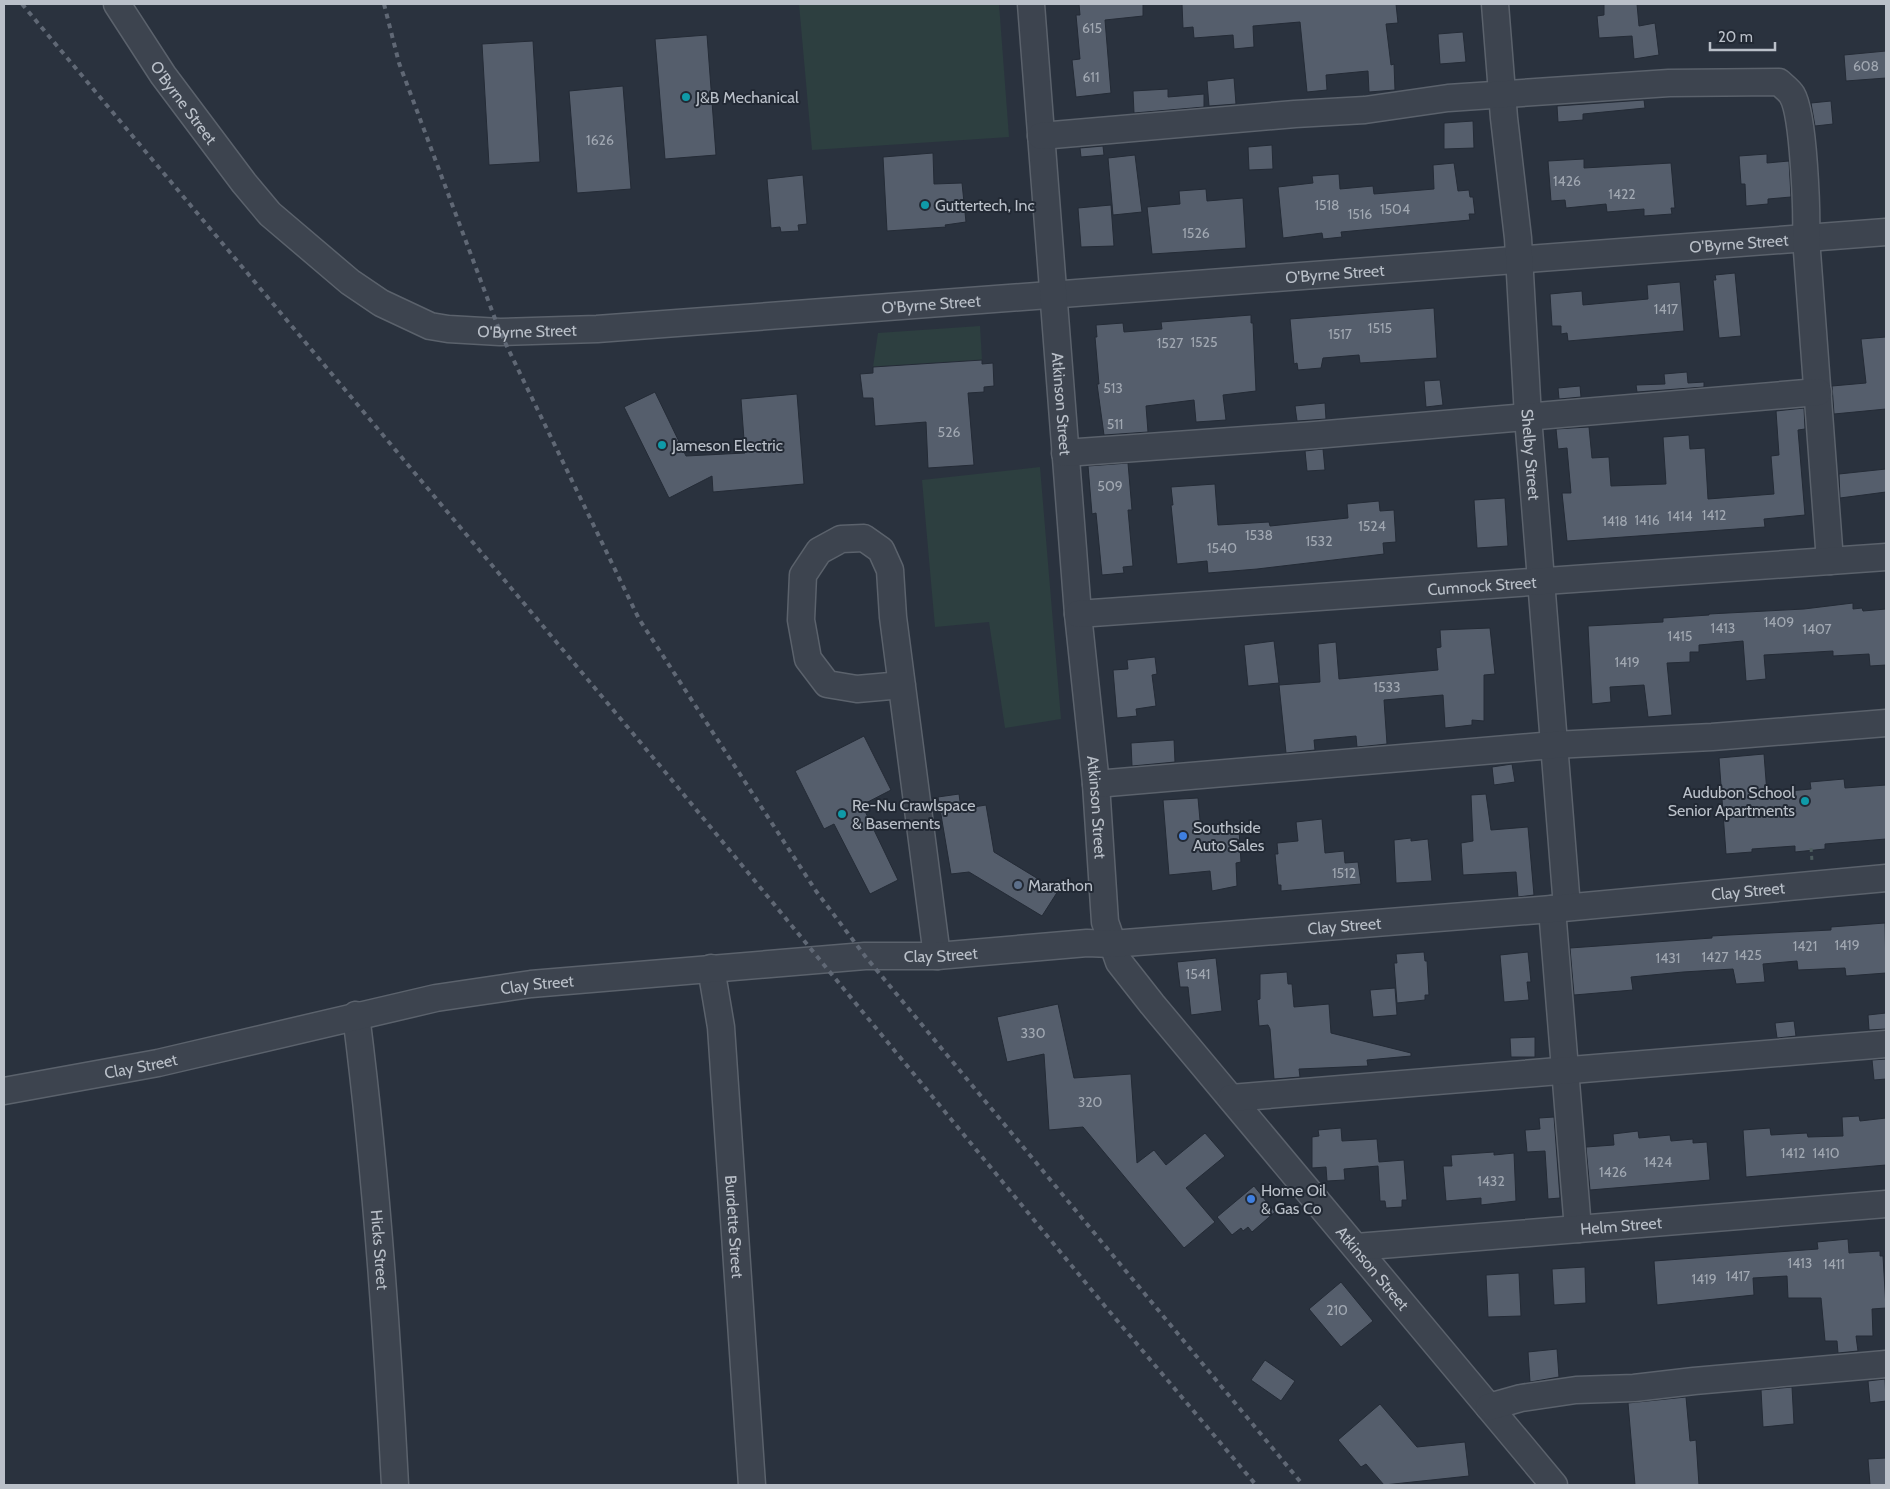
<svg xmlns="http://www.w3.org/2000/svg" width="1890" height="1489" viewBox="0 0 1890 1489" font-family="Cabin,sans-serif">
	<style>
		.green { fill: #2d3f40 }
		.building { fill: #555e6c; stroke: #242b36 }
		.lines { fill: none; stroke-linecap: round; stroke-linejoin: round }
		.minor-casing { stroke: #5b626c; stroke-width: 29 }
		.path { stroke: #4c5c5e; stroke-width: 3; stroke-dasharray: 4 4; stroke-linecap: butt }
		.minor { stroke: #3d444f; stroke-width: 26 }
		.rail { stroke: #606875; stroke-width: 4; stroke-dasharray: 5 5; stroke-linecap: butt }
		.culture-dot { fill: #0f9aa8; stroke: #222934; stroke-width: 2 }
		.shop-dot { fill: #3f7fe0; stroke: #222934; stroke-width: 2 }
		.service-dot { fill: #5c6f8a; stroke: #222934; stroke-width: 2 }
		.labels { text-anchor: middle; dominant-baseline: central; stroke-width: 4; stroke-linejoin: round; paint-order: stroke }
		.number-label { font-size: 14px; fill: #a1a8b2 }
		.poi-label { font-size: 16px; fill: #bac0c9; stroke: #222934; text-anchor: start }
		.street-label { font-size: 16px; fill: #bac0c9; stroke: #222934 }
	</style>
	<rect width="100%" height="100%" fill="#2a323e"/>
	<g class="green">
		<path d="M 799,4 L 999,4 L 1009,137 L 812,150 Z"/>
		<path d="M 980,326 L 982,360 L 873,367 L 878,333 Z"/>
		<path d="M 1040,467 L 1061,719 L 1005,728 L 989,622 L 935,627 L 922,480 Z"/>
	</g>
	<g class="building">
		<path d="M 1079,4 L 1143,4 L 1143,16 L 1105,20 L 1111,93 L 1076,97 L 1072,60 L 1080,59 L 1076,15 L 1080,15 Z"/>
		<path d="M 1182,4 L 1396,4 L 1398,23 L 1386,24 L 1391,65 L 1394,64 L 1395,90 L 1369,92 L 1368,71 L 1326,75 L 1327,90 L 1307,92 L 1300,22 L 1253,26 L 1254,47 L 1234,49 L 1233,35 L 1194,38 L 1193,27 L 1183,28 Z"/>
		<path d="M 1604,4 L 1637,4 L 1639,26 L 1655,23 L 1659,55 L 1634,59 L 1632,36 L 1599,38 L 1597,16 L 1604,15 Z"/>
		<path d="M 1463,32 L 1466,62 L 1440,64 L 1438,34 Z"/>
		<path d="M 707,35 L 716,155 L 665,159 L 655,39 Z"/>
		<path d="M 533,41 L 540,162 L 489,165 L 482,44 Z"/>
		<path d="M 1886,51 L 1886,78 L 1846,81 L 1844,55 Z"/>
		<path d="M 1234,78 L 1236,104 L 1209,106 L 1207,81 Z"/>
		<path d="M 623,86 L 631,189 L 577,193 L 569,91 Z"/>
		<path d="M 1168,89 L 1168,97 L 1204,94 L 1204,107 L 1134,113 L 1133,91 Z"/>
		<path d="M 1644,100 L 1645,108 L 1583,114 L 1583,120 L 1558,122 L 1557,106 Z"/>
		<path d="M 1831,101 L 1833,124 L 1815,126 L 1811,103 Z"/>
		<path d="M 1473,121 L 1474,148 L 1444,149 L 1444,123 Z"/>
		<path d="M 1272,145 L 1273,169 L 1249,170 L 1248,147 Z"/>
		<path d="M 1103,146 L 1104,155 L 1081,157 L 1080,148 Z"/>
		<path d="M 933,153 L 934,184 L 962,183 L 966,222 L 945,225 L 946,227 L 887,231 L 883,157 Z"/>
		<path d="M 1767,154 L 1767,163 L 1789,161 L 1791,197 L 1768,199 L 1768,204 L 1746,206 L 1745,184 L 1741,184 L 1739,156 Z"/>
		<path d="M 1135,155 L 1142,212 L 1113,215 L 1108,158 Z"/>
		<path d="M 1584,159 L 1584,168 L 1671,163 L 1675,208 L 1671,208 L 1672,214 L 1644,216 L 1644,209 L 1607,212 L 1606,204 L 1566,208 L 1565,200 L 1551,201 L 1548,161 Z"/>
		<path d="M 1454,163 L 1458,191 L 1469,190 L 1470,197 L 1473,197 L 1475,214 L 1469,214 L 1470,220 L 1341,232 L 1342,237 L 1323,239 L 1322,233 L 1283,238 L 1278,187 L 1313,183 L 1312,176 L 1339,174 L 1340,189 L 1373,186 L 1374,194 L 1434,189 L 1433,165 Z"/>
		<path d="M 803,175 L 807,224 L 798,225 L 799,231 L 781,232 L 780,227 L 771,228 L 767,179 Z"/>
		<path d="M 1206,189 L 1207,201 L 1243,198 L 1246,248 L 1152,254 L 1147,207 L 1180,204 L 1179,191 Z"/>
		<path d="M 1111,205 L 1114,246 L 1081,247 L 1078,208 Z"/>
		<path d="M 1735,273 L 1741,336 L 1719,338 L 1713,280 L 1716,280 L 1715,275 Z"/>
		<path d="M 1680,282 L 1684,331 L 1568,341 L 1567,333 L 1561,334 L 1561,326 L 1552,326 L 1550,294 L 1582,291 L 1583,305 L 1648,299 L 1647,285 Z"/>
		<path d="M 1434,308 L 1437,358 L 1360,363 L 1359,355 L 1323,358 L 1321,368 L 1298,370 L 1297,363 L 1294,364 L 1290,319 Z"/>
		<path d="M 1251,315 L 1251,323 L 1253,323 L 1256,391 L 1223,395 L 1226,420 L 1196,422 L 1194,400 L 1146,406 L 1148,432 L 1104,435 L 1097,384 L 1099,384 L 1095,337 L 1097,337 L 1096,325 L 1123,323 L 1124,332 L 1162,329 L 1161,322 Z"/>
		<path d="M 1886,337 L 1886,409 L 1834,414 L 1832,386 L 1866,383 L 1861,339 Z"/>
		<path d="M 982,360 L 982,364 L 993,363 L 994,386 L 984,387 L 984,392 L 968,393 L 974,465 L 928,468 L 926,422 L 875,426 L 873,398 L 863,398 L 860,374 L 873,373 L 873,367 Z"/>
		<path d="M 1687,372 L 1688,383 L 1704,382 L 1704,387 L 1637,392 L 1636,385 L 1665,384 L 1664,374 Z"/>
		<path d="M 1440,380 L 1443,405 L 1426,407 L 1424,381 Z"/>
		<path d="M 1580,386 L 1581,397 L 1559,399 L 1558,388 Z"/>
		<path d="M 655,392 L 686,456 L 745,453 L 741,399 L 797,394 L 804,484 L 713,492 L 712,476 L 669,498 L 624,407 Z"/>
		<path d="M 1325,403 L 1326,419 L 1297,421 L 1295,406 Z"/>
		<path d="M 1804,408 L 1805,429 L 1798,430 L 1805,515 L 1764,519 L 1765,527 L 1567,541 L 1562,493 L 1571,493 L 1567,448 L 1558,449 L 1556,429 L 1589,427 L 1592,458 L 1609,457 L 1611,486 L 1666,484 L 1663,437 L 1689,435 L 1690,449 L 1705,448 L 1708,499 L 1774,494 L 1771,456 L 1779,455 L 1776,411 Z"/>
		<path d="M 1323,449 L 1325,470 L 1307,471 L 1305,451 Z"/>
		<path d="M 1128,463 L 1132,510 L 1128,510 L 1133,566 L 1123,567 L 1124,573 L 1102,575 L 1096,513 L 1092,514 L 1088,466 Z"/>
		<path d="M 1886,469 L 1886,492 L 1840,498 L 1839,474 Z"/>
		<path d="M 1215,484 L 1218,525 L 1269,522 L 1270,526 L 1348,518 L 1347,504 L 1379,501 L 1380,511 L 1394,510 L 1396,542 L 1383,543 L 1384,554 L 1257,569 L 1208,573 L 1207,561 L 1177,564 L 1171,505 L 1173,505 L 1171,487 Z"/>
		<path d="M 1505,498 L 1508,546 L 1477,548 L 1474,500 Z"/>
		<path d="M 1853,603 L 1853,609 L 1862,608 L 1863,611 L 1886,609 L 1886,665 L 1870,666 L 1869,654 L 1833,656 L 1833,651 L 1764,655 L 1766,679 L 1746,681 L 1743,641 L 1699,645 L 1699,652 L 1690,652 L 1690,662 L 1667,663 L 1672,715 L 1648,717 L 1644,685 L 1610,687 L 1611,702 L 1592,704 L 1588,626 L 1663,622 L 1663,618 L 1709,615 L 1709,614 L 1804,609 Z"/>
		<path d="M 1490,628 L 1495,674 L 1484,675 L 1484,721 L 1472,720 L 1472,725 L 1445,728 L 1443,695 L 1384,700 L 1387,744 L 1357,747 L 1356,736 L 1314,740 L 1315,750 L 1286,753 L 1279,685 L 1320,682 L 1318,644 L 1336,642 L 1339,679 L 1438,670 L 1436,648 L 1441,647 L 1440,630 Z"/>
		<path d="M 1274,641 L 1279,683 L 1248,686 L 1244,645 Z"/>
		<path d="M 1155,657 L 1157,674 L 1152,675 L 1156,706 L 1136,709 L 1137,716 L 1117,718 L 1113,670 L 1128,669 L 1127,660 Z"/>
		<path d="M 864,736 L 891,790 L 862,805 L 898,880 L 870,894 L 834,824 L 824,829 L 795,771 Z"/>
		<path d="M 1174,740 L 1175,762 L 1132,766 L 1131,743 Z"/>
		<path d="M 1764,754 L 1767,793 L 1811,789 L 1810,782 L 1844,779 L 1845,788 L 1886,785 L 1886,839 L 1825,844 L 1825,849 L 1795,852 L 1795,846 L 1752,849 L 1752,852 L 1726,854 L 1719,758 Z"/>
		<path d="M 1512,764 L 1515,782 L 1494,785 L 1492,767 Z"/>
		<path d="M 959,794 L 961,809 L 986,805 L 994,852 L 1058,891 L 1042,916 L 969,872 L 951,874 L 938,797 Z"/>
		<path d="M 1486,794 L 1491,830 L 1528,827 L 1534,895 L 1518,897 L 1516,872 L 1463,875 L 1461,843 L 1473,841 L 1471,795 Z"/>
		<path d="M 1198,798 L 1201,831 L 1239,830 L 1241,862 L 1236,863 L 1237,886 L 1212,891 L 1210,871 L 1169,875 L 1163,800 Z"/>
		<path d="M 1322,819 L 1325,853 L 1344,851 L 1345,863 L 1358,862 L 1361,884 L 1281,891 L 1281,885 L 1278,885 L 1275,854 L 1278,854 L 1277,843 L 1298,841 L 1296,822 Z"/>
		<path d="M 1411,838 L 1411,841 L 1428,839 L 1432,881 L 1396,883 L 1394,840 Z"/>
		<path d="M 1885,923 L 1886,973 L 1846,976 L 1845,968 L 1798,970 L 1797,961 L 1763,964 L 1765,982 L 1736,984 L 1733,969 L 1683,972 L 1631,977 L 1633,990 L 1574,995 L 1570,948 L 1712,938 L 1712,936 L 1729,935 L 1831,930 L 1831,927 Z"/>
		<path d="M 1424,952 L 1425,961 L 1427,961 L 1429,995 L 1425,995 L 1425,1000 L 1397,1003 L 1394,963 L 1397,963 L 1396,954 Z"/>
		<path d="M 1528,952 L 1531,982 L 1527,982 L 1529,1000 L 1504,1002 L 1500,955 Z"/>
		<path d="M 1216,958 L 1222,1011 L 1191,1015 L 1188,987 L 1180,987 L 1177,962 Z"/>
		<path d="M 1287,972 L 1288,984 L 1292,984 L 1294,1007 L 1329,1004 L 1331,1033 L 1411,1053 L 1411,1056 L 1367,1060 L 1368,1066 L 1299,1069 L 1300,1077 L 1274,1079 L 1270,1029 L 1268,1025 L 1259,1026 L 1257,1000 L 1260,999 L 1260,974 Z"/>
		<path d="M 1395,988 L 1397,1015 L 1373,1017 L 1370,990 Z"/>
		<path d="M 1058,1004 L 1074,1078 L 1131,1074 L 1137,1163 L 1154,1150 L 1166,1165 L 1205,1133 L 1225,1156 L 1186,1188 L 1215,1222 L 1184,1248 L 1083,1127 L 1049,1130 L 1044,1054 L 1007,1062 L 997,1017 Z"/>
		<path d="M 1886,1013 L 1886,1029 L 1869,1030 L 1868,1015 Z"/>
		<path d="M 1794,1021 L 1796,1036 L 1777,1038 L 1775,1023 Z"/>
		<path d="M 1535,1037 L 1535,1057 L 1511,1057 L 1510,1038 Z"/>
		<path d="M 1886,1059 L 1886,1079 L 1874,1080 L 1872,1060 Z"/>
		<path d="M 1859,1116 L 1860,1121 L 1886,1118 L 1886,1165 L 1746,1177 L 1743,1130 L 1770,1128 L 1771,1135 L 1807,1133 L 1808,1137 L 1843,1136 L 1842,1117 Z"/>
		<path d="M 1554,1117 L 1560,1198 L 1548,1199 L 1545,1151 L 1527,1152 L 1525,1130 L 1540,1129 L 1539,1118 Z"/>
		<path d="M 1341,1128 L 1342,1141 L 1377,1139 L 1379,1162 L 1404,1160 L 1407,1200 L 1402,1200 L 1402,1207 L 1386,1208 L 1385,1201 L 1380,1201 L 1378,1166 L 1344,1169 L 1345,1180 L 1327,1181 L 1326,1167 L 1312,1168 L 1312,1137 L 1319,1136 L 1318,1130 Z"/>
		<path d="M 1638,1131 L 1639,1138 L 1670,1135 L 1671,1141 L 1693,1139 L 1693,1143 L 1707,1142 L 1710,1180 L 1590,1190 L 1586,1147 L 1614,1145 L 1613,1134 Z"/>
		<path d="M 1494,1152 L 1494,1155 L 1514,1153 L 1516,1201 L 1481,1205 L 1481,1198 L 1446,1201 L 1443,1166 L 1452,1166 L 1451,1155 Z"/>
		<path d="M 1254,1186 L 1275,1212 L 1252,1232 L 1248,1227 L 1243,1231 L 1241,1228 L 1232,1235 L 1217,1217 Z"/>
		<path d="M 1848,1239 L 1849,1253 L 1880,1251 L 1880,1256 L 1883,1256 L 1886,1308 L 1872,1309 L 1873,1336 L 1856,1336 L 1858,1351 L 1838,1353 L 1837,1341 L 1825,1341 L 1821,1298 L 1788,1298 L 1787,1276 L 1753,1278 L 1754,1295 L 1657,1305 L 1654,1261 L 1818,1249 L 1817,1242 Z"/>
		<path d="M 1585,1267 L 1586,1303 L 1554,1305 L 1552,1269 Z"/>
		<path d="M 1519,1273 L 1521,1316 L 1488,1317 L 1486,1275 Z"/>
		<path d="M 1341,1282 L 1373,1321 L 1341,1347 L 1309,1309 Z"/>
		<path d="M 1557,1349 L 1559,1377 L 1530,1382 L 1528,1352 Z"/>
		<path d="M 1265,1360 L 1295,1381 L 1281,1401 L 1251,1380 Z"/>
		<path d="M 1885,1379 L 1886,1401 L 1870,1403 L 1868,1381 Z"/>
		<path d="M 1792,1387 L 1794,1424 L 1763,1427 L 1761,1390 Z"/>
		<path d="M 1686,1397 L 1690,1441 L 1696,1440 L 1699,1485 L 1635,1485 L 1628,1403 Z"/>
		<path d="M 1380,1404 L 1417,1447 L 1465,1442 L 1469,1476 L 1384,1485 L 1366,1464 L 1361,1467 L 1338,1440 Z"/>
		<path d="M 1886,1458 L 1886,1485 L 1870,1485 L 1868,1459 Z"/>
	</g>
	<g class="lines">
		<defs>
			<g id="minor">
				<path id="s1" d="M 117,4 L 163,75 L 244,183 L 270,214 L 350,282 L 381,303 L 430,326 L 448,329 L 500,332 L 597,329 L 1886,232"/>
				<path id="s2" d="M 1031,4 L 1078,614 L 1096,784 L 1105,922 L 1119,962 L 1152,1004 L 1554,1485"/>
				<path id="s3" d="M 1495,4 L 1504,118 L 1518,238 L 1528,417 L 1567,907"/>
				<path d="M 1041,136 L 1295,114 L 1365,110 L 1448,98 L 1669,83 L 1779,82 C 1783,86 1789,90 1792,95 C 1804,115 1807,213 1806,238 L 1830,561"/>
				<path d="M 1065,453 L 1315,435 L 1818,392"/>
				<path id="s4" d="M 1078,614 L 1886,557"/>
				<path d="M 902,685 L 857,689 L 827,684 L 808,659 L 801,620 L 803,575 L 819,551 L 841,539 L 864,538 L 881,550 L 890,570 L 893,617 L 937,956"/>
				<path d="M 1096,784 L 1554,745 L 1712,737 L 1886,723"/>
				<path d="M 1552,909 L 1578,1229"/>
				<path id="s5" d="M 711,968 L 721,1027 L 752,1485"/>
				<path id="s6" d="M 356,1015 C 376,1171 387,1328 395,1485"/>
				<path id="s7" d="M 4,1091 L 158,1063 L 436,998 L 531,984 L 865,956 L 937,956 L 1087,943 L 1112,944 L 1552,909 L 1886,878"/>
				<path d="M 1231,1098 L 1886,1044"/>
				<path id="s8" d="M 1356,1247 L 1886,1204"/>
				<path d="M 1489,1407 L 1521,1398 L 1576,1390 L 1634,1388 L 1694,1381 L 1886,1364"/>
			</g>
		</defs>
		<use href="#minor" class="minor-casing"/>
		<path class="path" d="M 1811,848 L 1812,861"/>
		<use href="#minor" class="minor"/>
		<g class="rail">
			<path d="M 22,4 L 666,773 L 1104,1305 L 1256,1485"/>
			<path d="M 384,4 L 399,63 L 500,332 L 639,619 L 816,891 L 865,956 L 1303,1485"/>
		</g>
	</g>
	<g class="culture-dot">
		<circle cx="686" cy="97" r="5"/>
		<circle cx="925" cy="205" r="5"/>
		<circle cx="662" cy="445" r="5"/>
		<circle cx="1805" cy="801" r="5"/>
		<circle cx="842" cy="814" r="5"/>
	</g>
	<g class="shop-dot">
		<circle cx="1183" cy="836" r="5"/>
		<circle cx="1251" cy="1199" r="5"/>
	</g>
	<circle class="service-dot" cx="1018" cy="885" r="5"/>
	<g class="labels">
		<g class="number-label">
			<text x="1092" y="28">615</text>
			<text x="1866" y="66">608</text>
			<text x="1091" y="77">611</text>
			<text x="600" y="140">1626</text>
			<text x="1567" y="181">1426</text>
			<text x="1622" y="194">1422</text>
			<text x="1327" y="205">1518</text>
			<text x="1395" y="209">1504</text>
			<text x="1360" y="214">1516</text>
			<text x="1196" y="233">1526</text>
			<text x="1666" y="309">1417</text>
			<text x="1380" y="328">1515</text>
			<text x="1340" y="334">1517</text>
			<text x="1204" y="342">1525</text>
			<text x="1170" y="343">1527</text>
			<text x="1113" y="388">513</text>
			<text x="1115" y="424">511</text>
			<text x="949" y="432">526</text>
			<text x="1110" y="486">509</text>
			<text x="1714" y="515">1412</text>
			<text x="1680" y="516">1414</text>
			<text x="1647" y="520">1416</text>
			<text x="1615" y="521">1418</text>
			<text x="1372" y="526">1524</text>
			<text x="1259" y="535">1538</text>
			<text x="1319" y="541">1532</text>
			<text x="1222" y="548">1540</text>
			<text x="1779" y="622">1409</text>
			<text x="1723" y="628">1413</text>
			<text x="1817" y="629">1407</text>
			<text x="1680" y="636">1415</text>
			<text x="1627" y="662">1419</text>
			<text x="1387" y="687">1533</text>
			<text x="1344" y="873">1512</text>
			<text x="1847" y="945">1419</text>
			<text x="1805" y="946">1421</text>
			<text x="1748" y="955">1425</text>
			<text x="1715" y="957">1427</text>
			<text x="1668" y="958">1431</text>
			<text x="1198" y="974">1541</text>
			<text x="1033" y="1033">330</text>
			<text x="1090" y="1102">320</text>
			<text x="1793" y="1153">1412</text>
			<text x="1826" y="1153">1410</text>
			<text x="1658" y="1162">1424</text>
			<text x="1613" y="1172">1426</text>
			<text x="1491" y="1181">1432</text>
			<text x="1800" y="1263">1413</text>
			<text x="1834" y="1264">1411</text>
			<text x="1738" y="1276">1417</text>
			<text x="1704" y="1279">1419</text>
			<text x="1337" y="1310">210</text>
		</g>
		<g class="poi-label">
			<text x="696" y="97">J&amp;B Mechanical</text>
			<text x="935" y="205">Guttertech, Inc</text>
			<text x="672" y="445">Jameson Electric</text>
			<text x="1795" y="792" text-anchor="end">Audubon School<tspan x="1795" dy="18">Senior Apartments</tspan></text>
			<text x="852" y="805">Re-Nu Crawlspace<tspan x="852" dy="18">&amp; Basements</tspan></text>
			<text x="1193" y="827">Southside<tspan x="1193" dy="18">Auto Sales</tspan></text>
			<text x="1028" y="885">Marathon</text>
			<text x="1261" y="1190">Home Oil<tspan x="1261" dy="18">&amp; Gas Co</tspan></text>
		</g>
		<g class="street-label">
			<text stroke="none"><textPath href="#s1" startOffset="119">O'Byrne Street</textPath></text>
			<text stroke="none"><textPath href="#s1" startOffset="1769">O'Byrne Street</textPath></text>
			<text stroke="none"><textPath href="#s1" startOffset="1364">O'Byrne Street</textPath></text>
			<text stroke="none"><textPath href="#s1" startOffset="959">O'Byrne Street</textPath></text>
			<text stroke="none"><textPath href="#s1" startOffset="554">O'Byrne Street</textPath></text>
			<text stroke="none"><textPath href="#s2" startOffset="401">Atkinson Street</textPath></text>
			<text stroke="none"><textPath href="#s3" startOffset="452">Shelby Street</textPath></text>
			<text stroke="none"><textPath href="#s4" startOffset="405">Cumnock Street</textPath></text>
			<text stroke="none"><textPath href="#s2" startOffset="806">Atkinson Street</textPath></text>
			<text stroke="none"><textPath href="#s7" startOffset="1759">Clay Street</textPath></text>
			<text stroke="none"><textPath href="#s7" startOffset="1354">Clay Street</textPath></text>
			<text stroke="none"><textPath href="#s7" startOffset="949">Clay Street</textPath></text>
			<text stroke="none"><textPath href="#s7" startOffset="544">Clay Street</textPath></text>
			<text stroke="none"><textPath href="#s7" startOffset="139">Clay Street</textPath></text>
			<text stroke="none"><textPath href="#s8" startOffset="266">Helm Street</textPath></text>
			<text stroke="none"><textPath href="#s5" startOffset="260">Burdette Street</textPath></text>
			<text stroke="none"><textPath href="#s6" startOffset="236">Hicks Street</textPath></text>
			<text stroke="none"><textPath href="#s2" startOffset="1361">Atkinson Street</textPath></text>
		</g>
	</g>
	<rect width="1890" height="1489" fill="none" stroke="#bac0c9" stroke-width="10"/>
	<path d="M1710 42v8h65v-8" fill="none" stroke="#bac0c9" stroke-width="2.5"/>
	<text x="1718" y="42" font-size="15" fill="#bac0c9" stroke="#222934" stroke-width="4" paint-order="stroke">20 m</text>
</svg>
